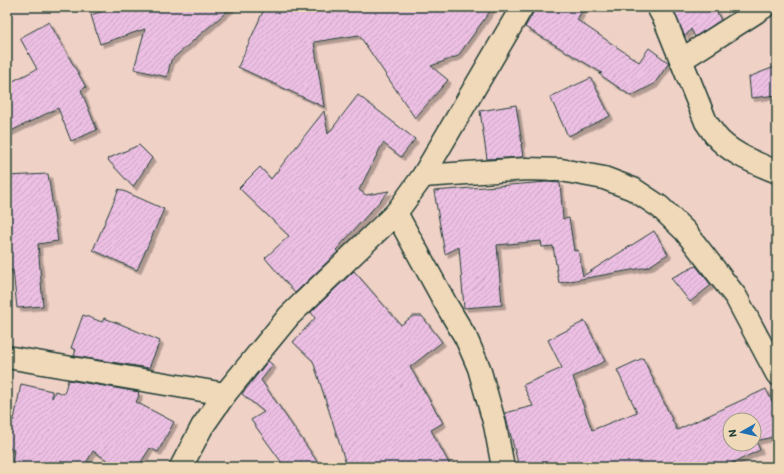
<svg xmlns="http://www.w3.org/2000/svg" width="784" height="474" viewBox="0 0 784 474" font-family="Itim,sans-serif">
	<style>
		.building { fill: url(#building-hatch); stroke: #1f3d34; fill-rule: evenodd; filter: url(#shadow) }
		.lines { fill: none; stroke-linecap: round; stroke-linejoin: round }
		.street-casing { stroke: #1f3d34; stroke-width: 25 }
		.street { stroke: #f0d9b9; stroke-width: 22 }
	</style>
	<defs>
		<pattern id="building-hatch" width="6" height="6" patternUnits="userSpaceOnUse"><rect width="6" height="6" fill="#ecbfe3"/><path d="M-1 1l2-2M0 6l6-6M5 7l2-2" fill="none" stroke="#caa5c3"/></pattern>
		<filter id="shadow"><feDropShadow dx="3.5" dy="3.5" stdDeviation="0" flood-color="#0004"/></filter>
	</defs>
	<rect width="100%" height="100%" fill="#efd1c6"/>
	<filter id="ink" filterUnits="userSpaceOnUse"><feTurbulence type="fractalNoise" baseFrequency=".025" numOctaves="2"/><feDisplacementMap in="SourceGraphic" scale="8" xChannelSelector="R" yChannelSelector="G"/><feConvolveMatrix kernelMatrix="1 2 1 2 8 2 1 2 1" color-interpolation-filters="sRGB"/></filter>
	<g filter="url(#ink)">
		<g class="building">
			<path d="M 115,7 L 232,7 L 171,60 L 167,77 L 134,69 L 145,29 L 100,44 L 91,15 Z"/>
			<path d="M 265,7 L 493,7 L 458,56 L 431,66 L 448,80 L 415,118 L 359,35 L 314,42 L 324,107 L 238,67 Z"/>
			<path d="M 534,7 L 584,7 L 577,20 L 639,62 L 649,48 L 669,63 L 654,84 L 631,96 L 599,74 L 602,73 L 525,27 L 533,13 Z"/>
			<path d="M 672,7 L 714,7 L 721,20 L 695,37 L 691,29 L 685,37 Z"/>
			<path d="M 49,22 L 86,87 L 81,90 L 97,130 L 71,141 L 58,108 L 7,133 L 7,84 L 37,69 L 20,38 Z"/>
			<path d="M 777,66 L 777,95 L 751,98 L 749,77 Z"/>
			<path d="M 591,78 L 610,116 L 568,136 L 550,97 Z"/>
			<path d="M 358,95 L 415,139 L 401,157 L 383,143 L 359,190 L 366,195 L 389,191 L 336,250 L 338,252 L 295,293 L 265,258 L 289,236 L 239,188 L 260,167 L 271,179 L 324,111 L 328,134 Z"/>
			<path d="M 516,105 L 522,144 L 521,144 L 523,157 L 487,159 L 480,111 Z"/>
			<path d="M 139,145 L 152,158 L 133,187 L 107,159 Z"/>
			<path d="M 48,174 L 58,241 L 38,244 L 43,306 L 17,308 L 13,270 L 7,271 L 7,176 Z"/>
			<path d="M 547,182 L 560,183 L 563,219 L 569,218 L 574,251 L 578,250 L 583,276 L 654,231 L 668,254 L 648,267 L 559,283 L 553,246 L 542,247 L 541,241 L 497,245 L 502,305 L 464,308 L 459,247 L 445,254 L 434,191 Z"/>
			<path d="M 119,189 L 164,209 L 137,270 L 93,250 Z"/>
			<path d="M 696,266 L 711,285 L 690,302 L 671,278 Z"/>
			<path d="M 354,271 L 401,325 L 413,316 L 422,316 L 442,342 L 410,367 L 443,423 L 431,430 L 451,467 L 347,467 L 313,361 L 293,342 L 315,318 L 311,312 Z"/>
			<path d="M 83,315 L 102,322 L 104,318 L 123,325 L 160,341 L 149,368 L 74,356 L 76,350 L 71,348 Z"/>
			<path d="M 585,321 L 605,361 L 573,377 L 592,430 L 637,412 L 617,370 L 643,358 L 677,430 L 766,389 L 777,411 L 777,436 L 756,441 L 760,450 L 724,467 L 519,467 L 505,413 L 533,406 L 523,385 L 562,368 L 548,340 ZM 730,420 L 754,420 L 754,444 L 730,444 Z"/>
			<path d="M 268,361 L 273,365 L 261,380 L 321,467 L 285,467 L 251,420 L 264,412 L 242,394 Z"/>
			<path d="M 68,380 L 139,392 L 138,395 L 139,396 L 136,402 L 174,422 L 158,452 L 150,448 L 138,467 L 118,467 L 93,451 L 84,467 L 12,467 L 14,449 L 7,448 L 7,419 L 14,420 L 21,384 L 52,391 L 52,398 L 55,391 L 64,394 Z"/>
		</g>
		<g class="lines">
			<defs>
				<g id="street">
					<path d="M 658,7 L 665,20 L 706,122 C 709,126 712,131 715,135 C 729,153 756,163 777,172"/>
					<path d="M 681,60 L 764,7"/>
					<path d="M 423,176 L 527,169 L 561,170 L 604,178 L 633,189 L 660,207 L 685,231 L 736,297 L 777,374"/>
					<path d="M 396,213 L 447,306 L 466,338 L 479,368 L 495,425 L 503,467"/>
					<path d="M 7,357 L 225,394"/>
					<path d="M 181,467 L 202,427 L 225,394 L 289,316 L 396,213 L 423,176 L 522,7"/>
				</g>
			</defs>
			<use href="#street" class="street-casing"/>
			<use href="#street" class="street"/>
		</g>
	</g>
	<rect width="784" height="474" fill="none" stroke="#f0d9b9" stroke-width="24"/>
	<rect x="12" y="12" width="760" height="450" fill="none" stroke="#1f3d34" stroke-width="1.5" filter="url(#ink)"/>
	<g transform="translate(742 432) rotate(262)"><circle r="19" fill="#f0d9b9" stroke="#9c9b84"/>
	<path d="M0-3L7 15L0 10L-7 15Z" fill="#1f6fb2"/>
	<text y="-6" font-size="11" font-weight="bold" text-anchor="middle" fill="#1f3d34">N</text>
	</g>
</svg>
